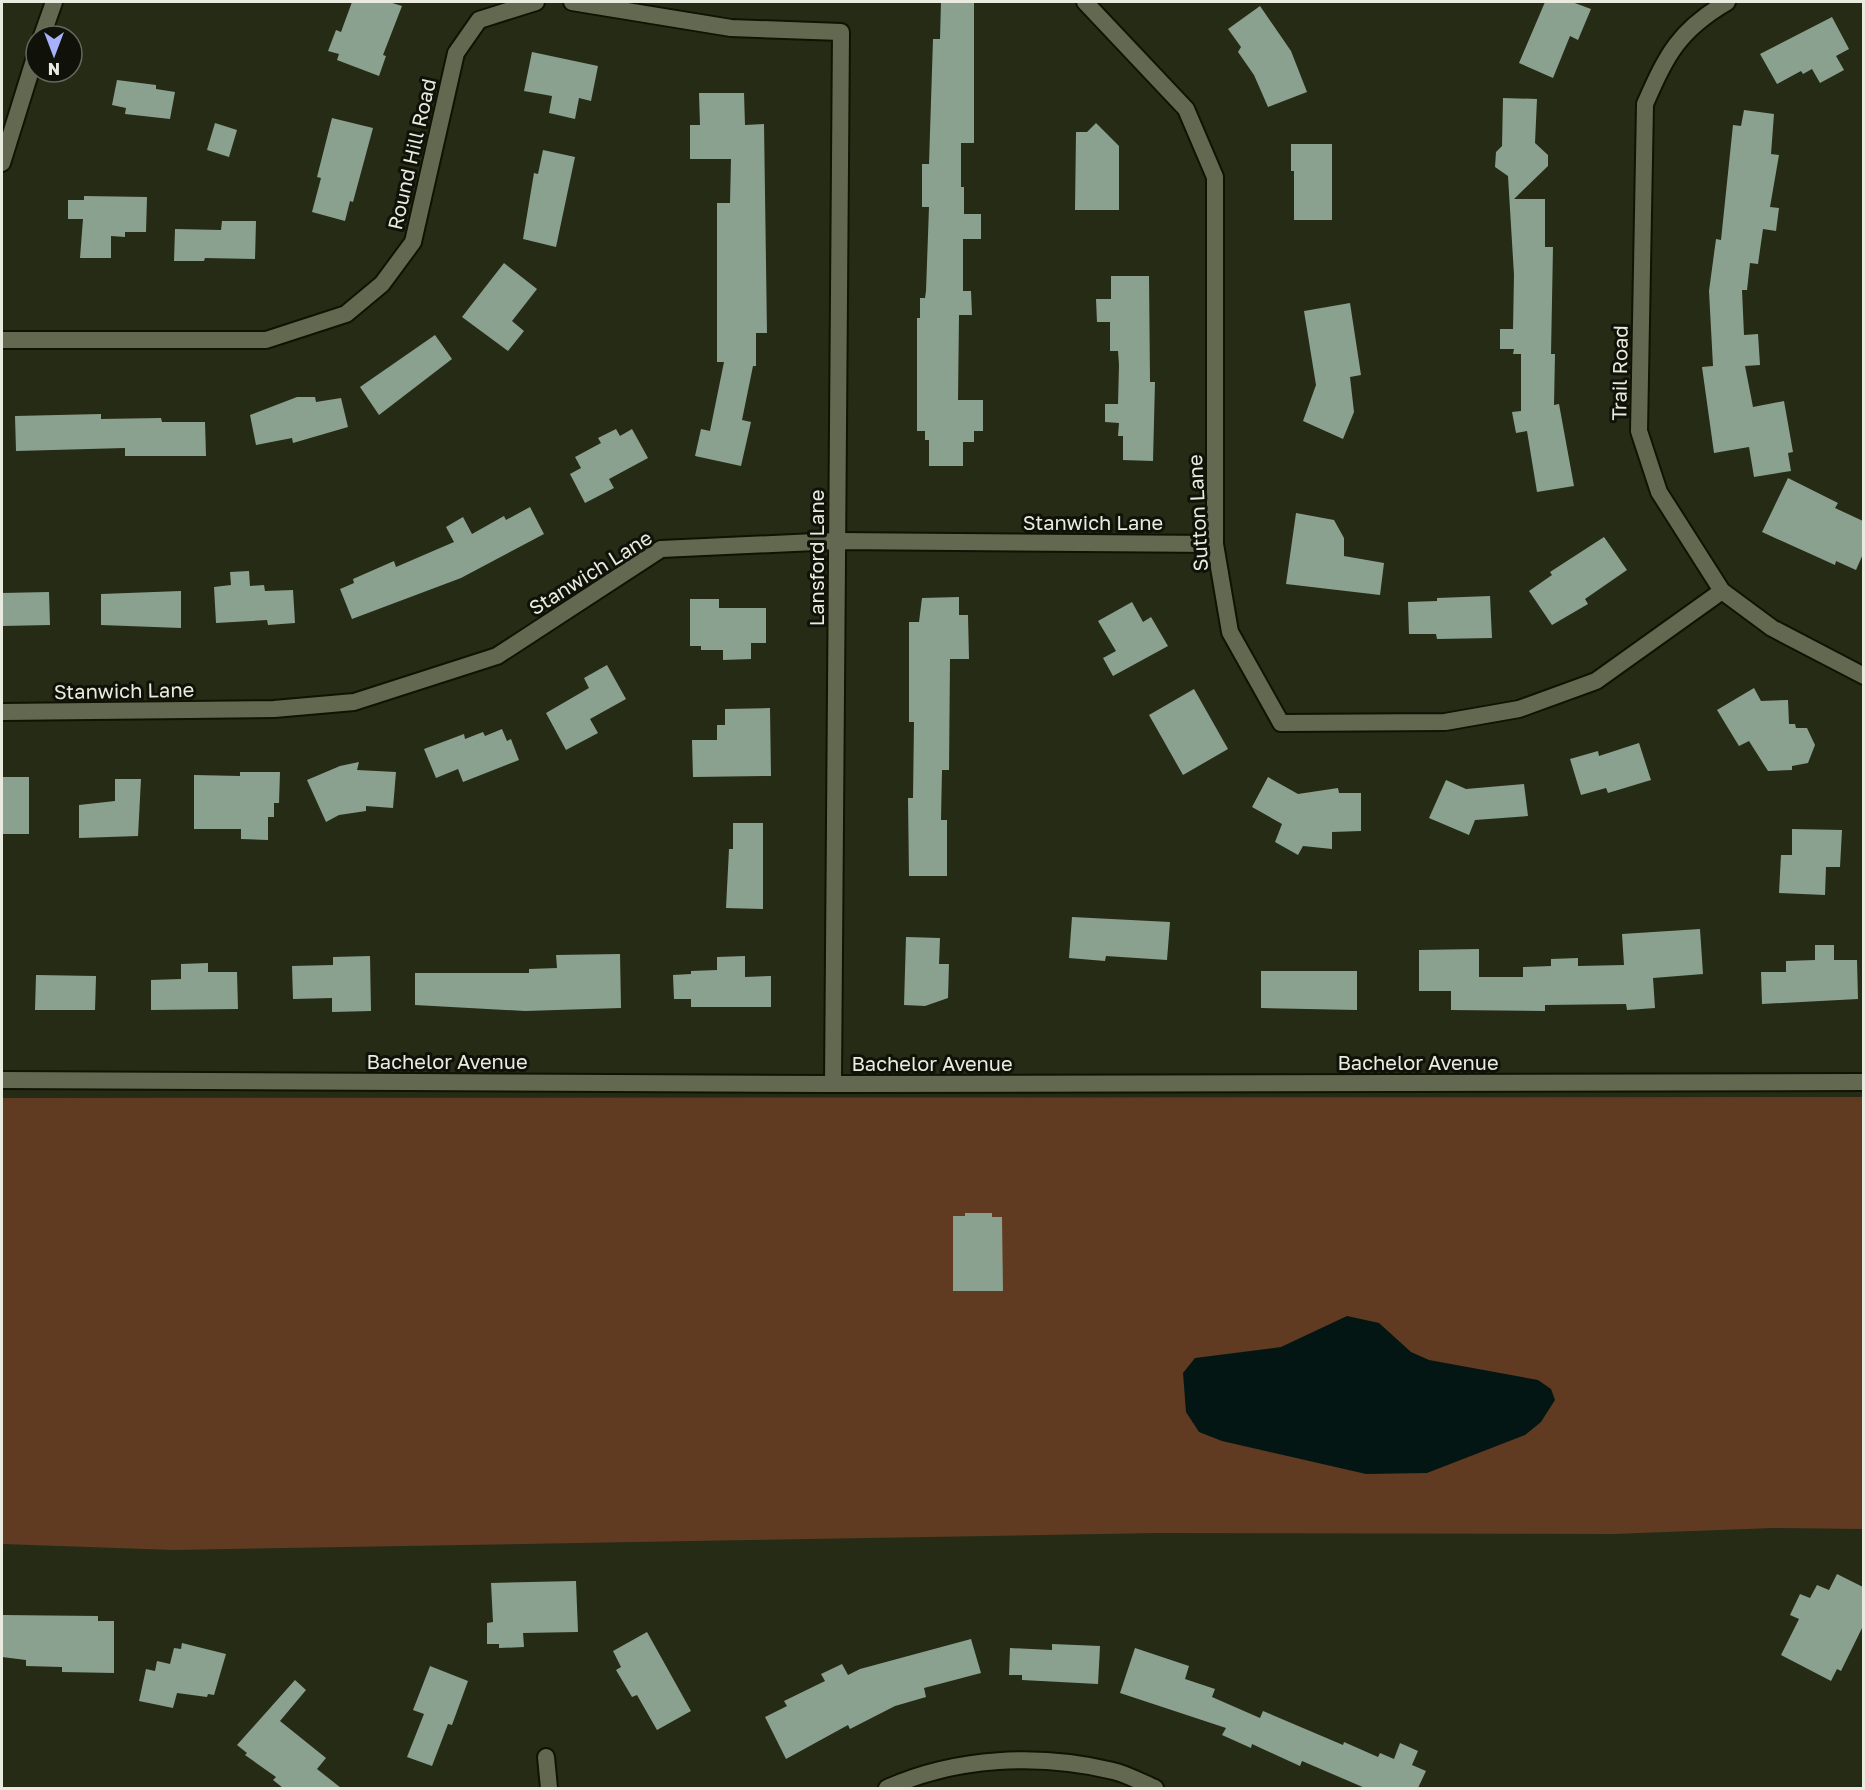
<svg xmlns="http://www.w3.org/2000/svg" width="1865" height="1790" viewBox="0 0 1865 1790" font-family="'Golos Text',sans-serif">
	<style>
		.green { fill: #603b22 }
		.water { fill: #031613 }
		.building { fill: #8ba18f }
		.lines { fill: none; stroke-linecap: round; stroke-linejoin: round }
		.minor-casing { stroke: #101302; stroke-width: 20 }
		.secondary-casing { stroke: #101302; stroke-width: 20 }
		.minor { stroke: #636951; stroke-width: 16 }
		.secondary { stroke: #636951; stroke-width: 16 }
		.labels { text-anchor: middle; dominant-baseline: central; stroke-width: 6; stroke-linejoin: round; paint-order: stroke }
		.street-label { font-size: 20px; fill: #e8ebde; stroke: #101209 }
	</style>
	<rect width="100%" height="100%" fill="#262b16"/>
	<path class="green" d="M 1863,1097 L 1863,1529 L 1773,1528 L 1613,1534 L 1157,1533 L 174,1550 L 2,1544 L 2,1098 Z"/>
	<path class="water" d="M 1347,1316 L 1379,1323 L 1411,1352 L 1429,1360 L 1538,1380 L 1551,1389 L 1555,1400 L 1541,1422 L 1525,1435 L 1427,1473 L 1366,1474 L 1222,1441 L 1199,1432 L 1186,1412 L 1183,1373 L 1195,1358 L 1281,1347 Z"/>
	<g class="building">
		<path d="M 352,2 L 389,2 L 402,6 L 383,55 L 386,56 L 379,76 L 337,60 L 339,54 L 328,51 L 336,30 L 341,32 Z"/>
		<path d="M 941,2 L 974,2 L 974,143 L 961,143 L 961,187 L 964,187 L 964,214 L 981,214 L 981,239 L 963,239 L 963,291 L 971,291 L 972,315 L 959,315 L 958,400 L 983,400 L 983,431 L 974,431 L 974,442 L 963,442 L 963,466 L 929,466 L 929,440 L 925,440 L 925,431 L 917,431 L 917,318 L 920,318 L 920,298 L 925,298 L 926,291 L 929,207 L 922,207 L 922,164 L 929,164 L 933,39 L 940,39 Z"/>
		<path d="M 1545,2 L 1572,2 L 1591,9 L 1578,40 L 1570,36 L 1553,78 L 1519,63 Z"/>
		<path d="M 1260,6 L 1291,51 L 1307,92 L 1268,107 L 1254,75 L 1238,52 L 1241,47 L 1228,29 Z"/>
		<path d="M 1832,17 L 1849,49 L 1836,56 L 1844,70 L 1820,83 L 1812,69 L 1803,74 L 1801,71 L 1777,84 L 1760,54 Z"/>
		<path d="M 532,52 L 598,66 L 591,101 L 579,98 L 575,119 L 549,113 L 552,96 L 524,91 Z"/>
		<path d="M 117,80 L 156,85 L 156,89 L 175,92 L 170,119 L 125,114 L 126,108 L 112,105 Z"/>
		<path d="M 699,93 L 744,93 L 745,125 L 764,124 L 767,333 L 756,333 L 756,366 L 753,366 L 742,420 L 751,422 L 741,466 L 695,456 L 701,429 L 710,431 L 724,362 L 717,362 L 717,203 L 730,203 L 731,159 L 690,159 L 690,125 L 700,125 Z"/>
		<path d="M 1503,98 L 1537,99 L 1535,143 L 1548,155 L 1548,166 L 1514,199 L 1545,199 L 1545,247 L 1553,247 L 1551,354 L 1555,354 L 1554,405 L 1559,404 L 1574,486 L 1537,492 L 1527,431 L 1516,433 L 1512,412 L 1521,411 L 1521,354 L 1513,354 L 1514,349 L 1500,349 L 1500,329 L 1513,329 L 1514,275 L 1508,176 L 1495,167 L 1496,152 L 1502,146 Z"/>
		<path d="M 1744,110 L 1774,114 L 1771,154 L 1779,155 L 1770,207 L 1779,208 L 1776,231 L 1763,229 L 1758,264 L 1750,263 L 1747,290 L 1742,290 L 1744,335 L 1758,334 L 1760,365 L 1745,366 L 1753,407 L 1784,401 L 1793,452 L 1788,453 L 1791,471 L 1754,477 L 1749,447 L 1714,453 L 1702,367 L 1713,366 L 1709,291 L 1716,239 L 1721,240 L 1733,125 L 1741,126 Z"/>
		<path d="M 332,118 L 373,128 L 353,202 L 350,201 L 345,221 L 312,212 L 321,178 L 317,177 Z"/>
		<path d="M 215,123 L 237,130 L 229,157 L 207,150 Z"/>
		<path d="M 1096,123 L 1119,146 L 1119,210 L 1075,210 L 1076,132 L 1087,132 Z"/>
		<path d="M 1291,144 L 1332,144 L 1332,220 L 1294,220 L 1294,171 L 1291,171 Z"/>
		<path d="M 543,150 L 575,157 L 556,247 L 523,239 L 534,173 L 538,174 Z"/>
		<path d="M 84,196 L 147,197 L 146,232 L 125,232 L 125,237 L 111,236 L 111,258 L 80,258 L 83,219 L 68,219 L 68,200 L 84,200 Z"/>
		<path d="M 222,221 L 256,221 L 255,259 L 205,258 L 204,261 L 174,261 L 175,229 L 221,230 Z"/>
		<path d="M 504,263 L 537,289 L 512,321 L 524,331 L 508,351 L 462,317 Z"/>
		<path d="M 1111,276 L 1149,276 L 1150,382 L 1155,382 L 1153,461 L 1123,460 L 1123,436 L 1118,436 L 1119,423 L 1105,422 L 1105,404 L 1118,404 L 1119,365 L 1118,351 L 1110,351 L 1110,322 L 1097,322 L 1096,299 L 1111,299 Z"/>
		<path d="M 1350,303 L 1361,375 L 1350,377 L 1354,412 L 1343,439 L 1303,421 L 1316,385 L 1304,311 Z"/>
		<path d="M 435,335 L 452,359 L 379,415 L 360,387 Z"/>
		<path d="M 297,397 L 315,397 L 316,402 L 341,398 L 348,427 L 293,443 L 292,438 L 256,445 L 250,415 Z"/>
		<path d="M 101,414 L 101,419 L 161,418 L 162,422 L 205,422 L 206,456 L 125,456 L 125,448 L 16,451 L 15,416 Z"/>
		<path d="M 616,429 L 620,436 L 632,429 L 648,458 L 609,479 L 614,488 L 585,503 L 570,474 L 581,468 L 575,457 L 601,443 L 598,438 Z"/>
		<path d="M 1788,478 L 1838,503 L 1835,508 L 1863,521 L 1863,554 L 1856,570 L 1836,561 L 1835,565 L 1762,532 Z"/>
		<path d="M 530,507 L 544,534 L 461,578 L 352,619 L 340,589 L 354,583 L 353,579 L 394,561 L 396,567 L 454,542 L 446,527 L 463,517 L 472,534 L 504,516 L 506,520 Z"/>
		<path d="M 1296,513 L 1334,520 L 1344,538 L 1344,556 L 1384,563 L 1380,595 L 1286,584 Z"/>
		<path d="M 1604,537 L 1627,570 L 1585,599 L 1588,604 L 1552,625 L 1529,591 L 1552,575 L 1550,572 Z"/>
		<path d="M 249,571 L 250,586 L 264,585 L 265,591 L 293,590 L 295,623 L 268,625 L 267,620 L 216,623 L 214,587 L 231,585 L 230,572 Z"/>
		<path d="M 181,591 L 181,628 L 101,625 L 101,594 Z"/>
		<path d="M 49,592 L 50,625 L 2,626 L 2,593 Z"/>
		<path d="M 1490,596 L 1492,638 L 1437,639 L 1436,634 L 1409,634 L 1408,602 L 1437,601 L 1437,598 Z"/>
		<path d="M 959,597 L 959,615 L 968,615 L 969,659 L 950,659 L 949,770 L 942,770 L 941,820 L 947,820 L 947,876 L 909,876 L 908,798 L 913,798 L 914,722 L 909,722 L 909,622 L 919,622 L 922,598 Z"/>
		<path d="M 690,599 L 719,599 L 719,608 L 766,608 L 766,643 L 751,643 L 751,659 L 723,660 L 723,650 L 701,650 L 701,646 L 690,646 Z"/>
		<path d="M 1132,602 L 1143,622 L 1151,617 L 1168,646 L 1113,676 L 1103,658 L 1116,651 L 1098,621 Z"/>
		<path d="M 607,665 L 626,699 L 590,719 L 598,733 L 566,750 L 546,713 L 589,688 L 584,678 Z"/>
		<path d="M 1754,688 L 1761,701 L 1788,700 L 1789,724 L 1795,724 L 1796,728 L 1807,728 L 1815,745 L 1808,763 L 1792,766 L 1792,770 L 1768,771 L 1749,741 L 1739,746 L 1717,710 Z"/>
		<path d="M 1194,689 L 1228,749 L 1183,775 L 1149,715 Z"/>
		<path d="M 770,708 L 771,776 L 693,777 L 692,740 L 717,740 L 717,725 L 725,725 L 725,709 Z"/>
		<path d="M 502,729 L 507,741 L 511,739 L 519,760 L 463,782 L 458,769 L 436,778 L 424,749 L 464,734 L 465,739 L 483,732 L 485,736 Z"/>
		<path d="M 1639,743 L 1651,780 L 1608,793 L 1606,788 L 1581,795 L 1570,759 L 1598,751 L 1599,756 Z"/>
		<path d="M 359,762 L 357,770 L 396,772 L 393,808 L 366,806 L 366,811 L 339,815 L 326,822 L 307,780 L 340,766 Z"/>
		<path d="M 240,772 L 280,772 L 279,803 L 274,803 L 274,817 L 268,817 L 268,840 L 241,839 L 241,829 L 194,829 L 194,775 L 240,776 Z"/>
		<rect x="2" y="777" width="27" height="57"/>
		<path d="M 1268,777 L 1298,794 L 1338,788 L 1339,793 L 1361,793 L 1361,831 L 1332,832 L 1332,849 L 1303,846 L 1298,855 L 1275,842 L 1282,824 L 1252,807 Z"/>
		<path d="M 115,779 L 141,779 L 138,836 L 79,838 L 79,805 L 115,801 Z"/>
		<path d="M 1446,780 L 1466,789 L 1524,784 L 1528,816 L 1475,820 L 1469,835 L 1429,818 Z"/>
		<path d="M 733,823 L 763,823 L 763,909 L 726,908 L 729,849 L 733,849 Z"/>
		<path d="M 1792,829 L 1842,830 L 1840,867 L 1826,867 L 1825,895 L 1779,893 L 1781,855 L 1792,855 Z"/>
		<path d="M 1072,917 L 1170,922 L 1167,960 L 1106,956 L 1105,961 L 1069,958 Z"/>
		<path d="M 1700,929 L 1703,974 L 1653,978 L 1655,1008 L 1627,1010 L 1626,1004 L 1545,1005 L 1545,1011 L 1451,1010 L 1451,991 L 1419,991 L 1419,950 L 1479,949 L 1479,977 L 1523,977 L 1523,967 L 1551,966 L 1551,959 L 1578,958 L 1578,966 L 1624,965 L 1622,934 Z"/>
		<path d="M 906,937 L 940,938 L 939,964 L 949,964 L 948,998 L 925,1006 L 904,1005 Z"/>
		<path d="M 1815,945 L 1834,945 L 1834,960 L 1857,960 L 1858,999 L 1762,1004 L 1761,972 L 1786,972 L 1786,961 L 1815,960 Z"/>
		<path d="M 620,954 L 621,1008 L 525,1011 L 415,1005 L 415,973 L 529,973 L 529,969 L 557,968 L 556,955 Z"/>
		<path d="M 370,956 L 371,1011 L 332,1012 L 332,998 L 293,999 L 292,966 L 333,965 L 333,957 Z"/>
		<path d="M 745,956 L 745,977 L 771,976 L 771,1007 L 691,1007 L 691,999 L 674,999 L 673,975 L 691,974 L 691,971 L 717,970 L 717,957 Z"/>
		<path d="M 208,963 L 208,972 L 237,972 L 238,1009 L 151,1010 L 151,980 L 181,979 L 181,964 Z"/>
		<path d="M 1261,971 L 1357,971 L 1357,1010 L 1261,1008 Z"/>
		<path d="M 36,975 L 96,976 L 95,1010 L 35,1010 Z"/>
		<path d="M 965,1213 L 992,1213 L 992,1217 L 1002,1217 L 1003,1291 L 953,1291 L 953,1216 L 965,1216 Z"/>
		<path d="M 1837,1574 L 1863,1587 L 1863,1626 L 1841,1671 L 1837,1669 L 1831,1681 L 1781,1655 L 1799,1619 L 1790,1615 L 1800,1594 L 1810,1598 L 1817,1585 L 1829,1590 Z"/>
		<path d="M 576,1581 L 578,1632 L 523,1633 L 524,1647 L 499,1648 L 499,1644 L 487,1644 L 487,1623 L 493,1622 L 491,1583 Z"/>
		<path d="M 2,1615 L 98,1616 L 98,1621 L 114,1621 L 114,1673 L 62,1672 L 62,1667 L 26,1666 L 26,1660 L 2,1657 Z"/>
		<path d="M 647,1632 L 691,1711 L 657,1730 L 637,1695 L 632,1697 L 616,1670 L 621,1667 L 613,1651 Z"/>
		<path d="M 971,1639 L 981,1673 L 924,1688 L 926,1697 L 895,1706 L 850,1729 L 848,1725 L 786,1759 L 765,1717 L 787,1706 L 784,1701 L 825,1681 L 821,1674 L 842,1664 L 848,1675 L 860,1669 Z"/>
		<path d="M 182,1643 L 226,1654 L 214,1695 L 208,1694 L 207,1697 L 177,1693 L 173,1708 L 139,1701 L 146,1669 L 155,1671 L 157,1661 L 170,1664 L 174,1648 L 181,1649 Z"/>
		<path d="M 1052,1644 L 1100,1646 L 1098,1684 L 1022,1680 L 1022,1675 L 1009,1675 L 1010,1648 L 1052,1650 Z"/>
		<path d="M 1135,1648 L 1189,1666 L 1185,1679 L 1215,1689 L 1212,1697 L 1260,1718 L 1263,1711 L 1343,1745 L 1344,1742 L 1378,1757 L 1380,1753 L 1394,1759 L 1400,1743 L 1418,1751 L 1412,1765 L 1426,1771 L 1418,1788 L 1365,1788 L 1302,1761 L 1300,1766 L 1252,1744 L 1251,1748 L 1222,1735 L 1226,1728 L 1120,1693 Z"/>
		<path d="M 430,1666 L 468,1681 L 452,1725 L 448,1724 L 432,1766 L 407,1757 L 424,1714 L 413,1710 Z"/>
		<path d="M 295,1680 L 306,1690 L 280,1721 L 326,1758 L 317,1769 L 341,1788 L 283,1788 L 273,1780 L 276,1777 L 245,1755 L 247,1753 L 237,1745 Z"/>
	</g>
	<g class="lines">
		<defs>
			<g id="minor">
				<path d="M 572,2 L 731,28 L 841,32 L 833,1084"/>
				<path d="M 1085,2 L 1186,109 L 1215,177 L 1215,544 L 1230,632 L 1281,723 L 1445,722 L 1519,709 L 1596,681 L 1722,591"/>
				<path d="M 1727,2 C 1679,30 1667,54 1645,104 L 1639,431 L 1659,492 L 1722,591 L 1772,628 L 1864,676"/>
				<path d="M 2,340 L 266,340 L 346,314 L 382,284 L 413,242 L 456,53 L 479,20 L 536,2"/>
				<path d="M 2,712 L 274,709 L 354,702 L 497,656 L 661,549 L 837,541 L 1215,544"/>
				<path d="M 2,1080 L 833,1084 L 1864,1082"/>
				<path d="M 546,1757 L 549,1788"/>
				<path d="M 887,1788 C 956,1757 1040,1753 1113,1771 C 1127,1774 1142,1783 1155,1788"/>
			</g>
			<g id="secondary">
				<path d="M 42,36 L 54,2"/>
				<path d="M 2,163 L 36,54"/>
			</g>
		</defs>
		<use href="#minor" class="minor-casing"/>
		<use href="#secondary" class="secondary-casing"/>
		<use href="#minor" class="minor"/>
		<use href="#secondary" class="secondary"/>
	</g>
	<g class="labels">
		<g class="street-label">
			<text transform="translate(411 154) rotate(-77)">Round Hill Road</text>
			<text transform="translate(1619 373) rotate(-89)">Trail Road</text>
			<text transform="translate(1197 513) rotate(-93)">Sutton Lane</text>
			<text x="1093" y="522">Stanwich Lane</text>
			<text transform="translate(816 558) rotate(-90)">Lansford Lane</text>
			<text transform="translate(590 572) rotate(-32)">Stanwich Lane</text>
			<text transform="translate(124 690) rotate(-1)">Stanwich Lane</text>
			<text x="447" y="1061">Bachelor Avenue</text>
			<text x="1418" y="1062">Bachelor Avenue</text>
			<text x="932" y="1063">Bachelor Avenue</text>
		</g>
	</g>
	<rect width="1865" height="1790" fill="none" stroke="#e8ebde" stroke-width="6"/>
	<g transform="translate(54 54) rotate(180)"><circle r="28" fill="#101209" stroke="#66695e" stroke-width="1.5"/>
	<path d="M0-4.5L10 22L0 15L-10 22Z" fill="#a7b1fc"/>
	<text y="-9" font-size="16" font-weight="bold" text-anchor="middle" fill="#e8ebde">N</text>
	</g>
</svg>
